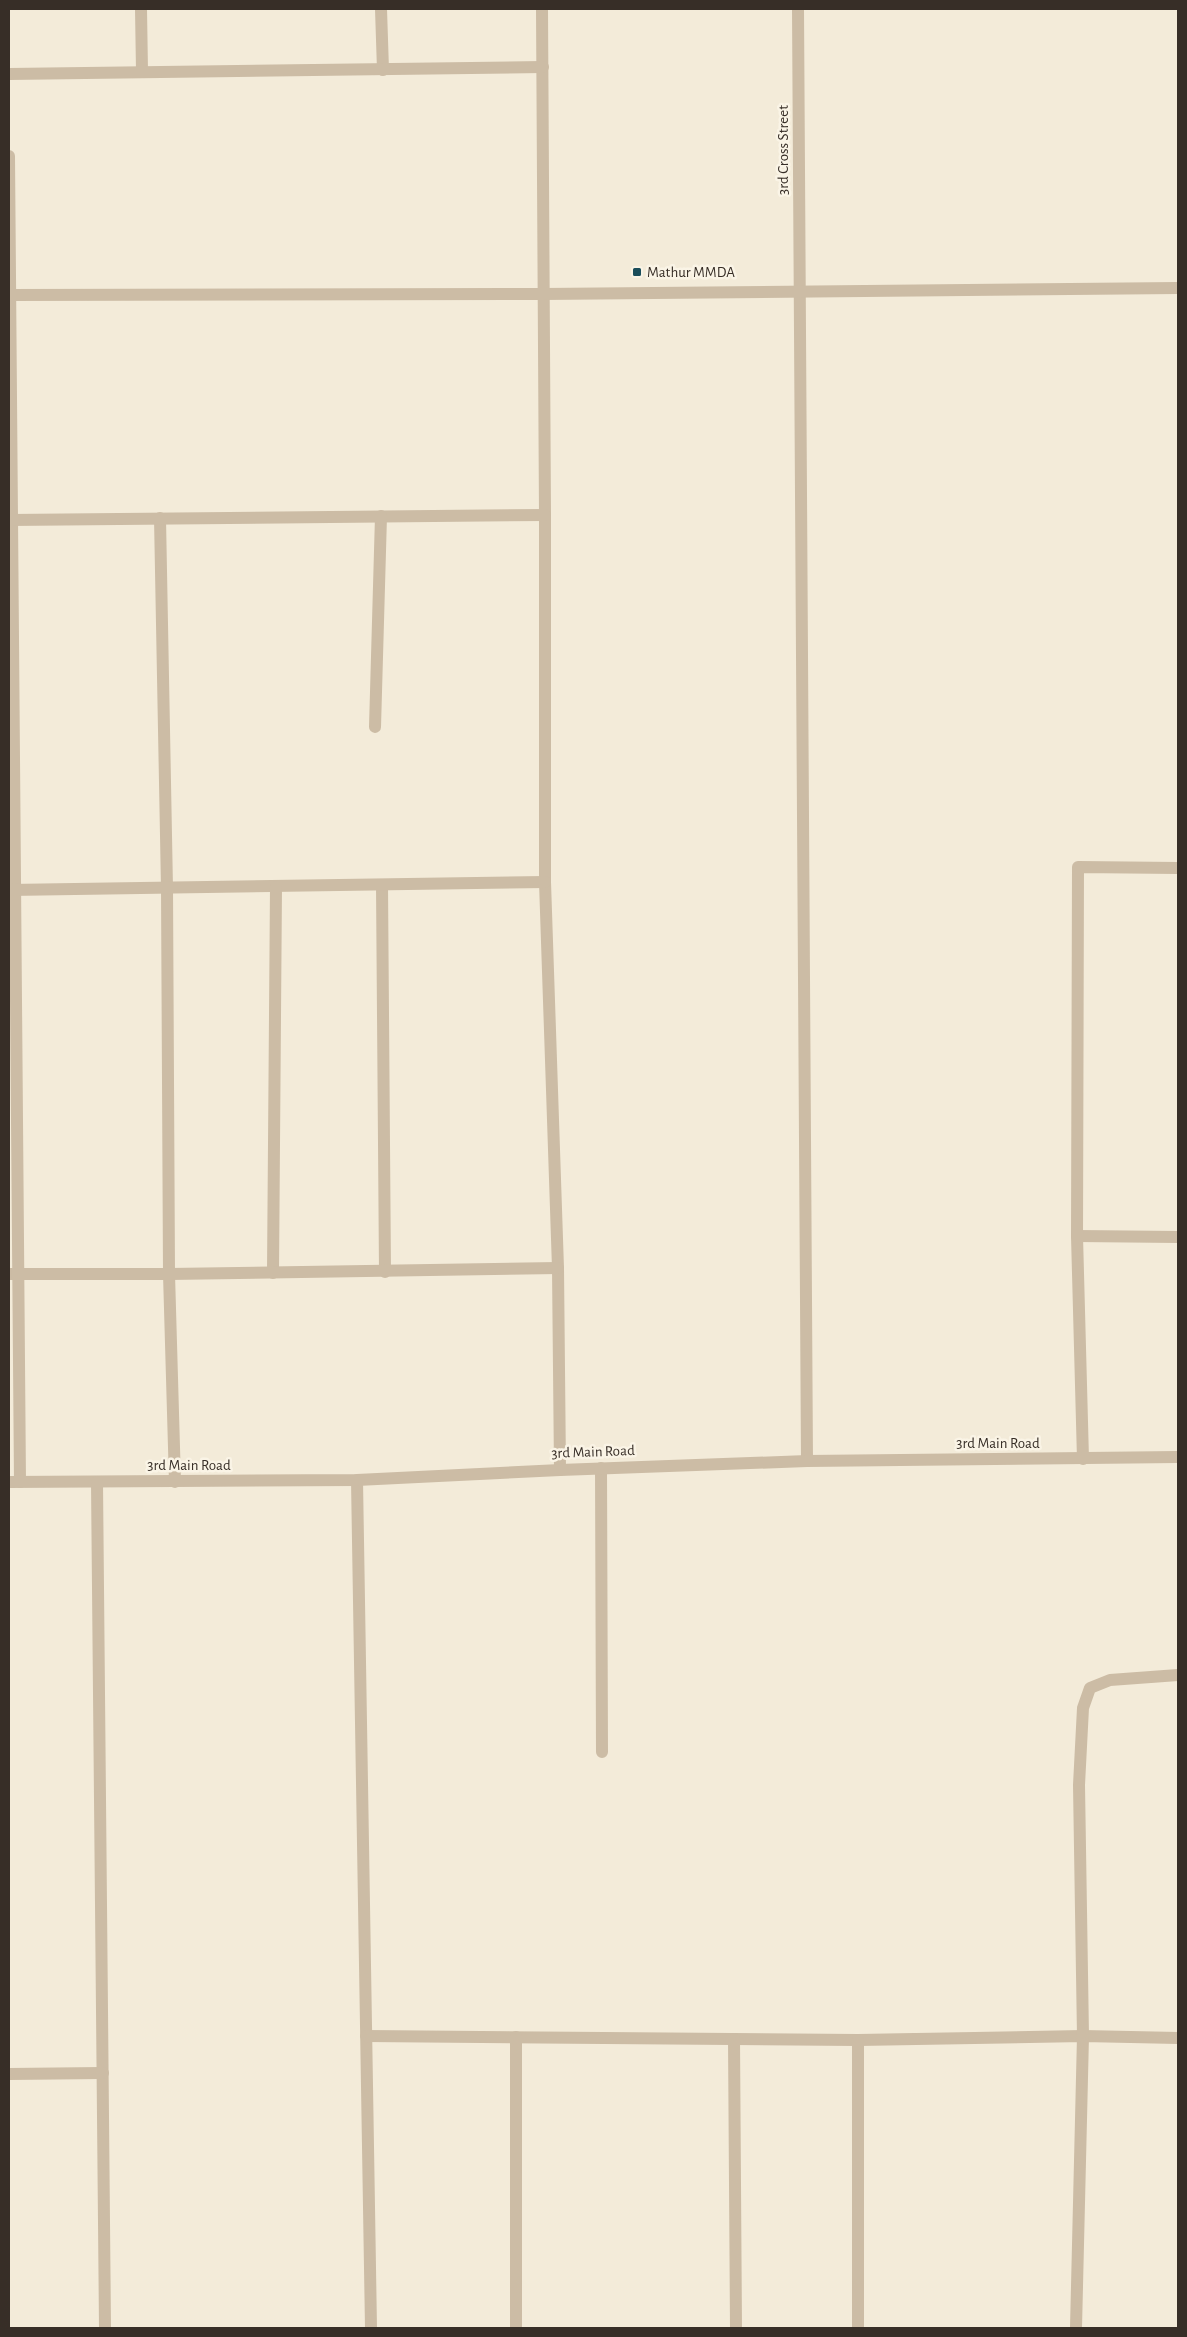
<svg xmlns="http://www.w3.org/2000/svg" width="1187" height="2337" viewBox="0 0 1187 2337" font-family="'Alegreya Sans',sans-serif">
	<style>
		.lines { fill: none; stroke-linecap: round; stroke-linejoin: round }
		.minor { stroke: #ccbca5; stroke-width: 12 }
		.poi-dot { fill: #1a4d5a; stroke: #faf4e6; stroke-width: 2 }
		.labels { text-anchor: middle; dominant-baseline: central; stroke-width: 5; stroke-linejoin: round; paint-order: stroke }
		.street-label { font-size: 15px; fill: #372e27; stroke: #faf4e6 }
		.poi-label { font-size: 15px; fill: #372e27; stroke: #faf4e6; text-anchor: start }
	</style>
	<rect width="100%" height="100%" fill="#f3ebd9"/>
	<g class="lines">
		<g class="minor">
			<path d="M 141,9 L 142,71"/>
			<path d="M 381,9 L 383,70"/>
			<path d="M 542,9 L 545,515 L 545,882 L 558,1268 L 560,1470"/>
			<path d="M 798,9 L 807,1461"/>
			<path d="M 9,74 L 543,67"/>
			<path d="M 9,156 L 20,1482"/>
			<path d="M 9,295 L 543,294 L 1178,288"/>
			<path d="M 160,518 L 167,888 L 169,1274 L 175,1482"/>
			<path d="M 9,520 L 545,515"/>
			<path d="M 375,727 L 381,516"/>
			<path d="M 382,885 L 385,1272"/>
			<path d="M 9,890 L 545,882"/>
			<path d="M 1077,1236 L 1178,1237"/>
			<path d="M 273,1273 L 276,887"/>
			<path d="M 9,1274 L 169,1274 L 558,1268"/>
			<path d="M 1083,1459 L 1077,1236 L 1078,867 L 1178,868"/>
			<path d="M 601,1468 L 602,1752"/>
			<path d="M 357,1480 L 371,2328"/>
			<path d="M 9,1482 L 357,1480 L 560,1470 L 807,1461 L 1178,1457"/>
			<path d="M 97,1482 L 105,2328"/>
			<path d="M 366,2036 L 858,2040 L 1083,2036 L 1178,2038"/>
			<path d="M 516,2037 L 516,2328"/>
			<path d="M 734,2039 L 736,2328"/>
			<path d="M 9,2074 L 103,2073"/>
			<path d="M 858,2328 L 858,2040"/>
			<path d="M 1076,2328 L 1083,2036 L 1079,1785 L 1083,1708 L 1090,1688 L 1110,1680 L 1178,1675"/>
		</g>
	</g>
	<rect class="poi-dot" x="632" y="267" width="10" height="10" rx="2.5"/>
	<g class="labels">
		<g class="street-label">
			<text transform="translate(783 150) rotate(-90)">3rd Cross Street</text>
			<text x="998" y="1443">3rd Main Road</text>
			<text transform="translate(593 1452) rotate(-2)">3rd Main Road</text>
			<text x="189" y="1465">3rd Main Road</text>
		</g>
		<g class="poi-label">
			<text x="647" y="272">Mathur MMDA</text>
		</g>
	</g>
	<rect width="1187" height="2337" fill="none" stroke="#372e27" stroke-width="20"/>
</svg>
